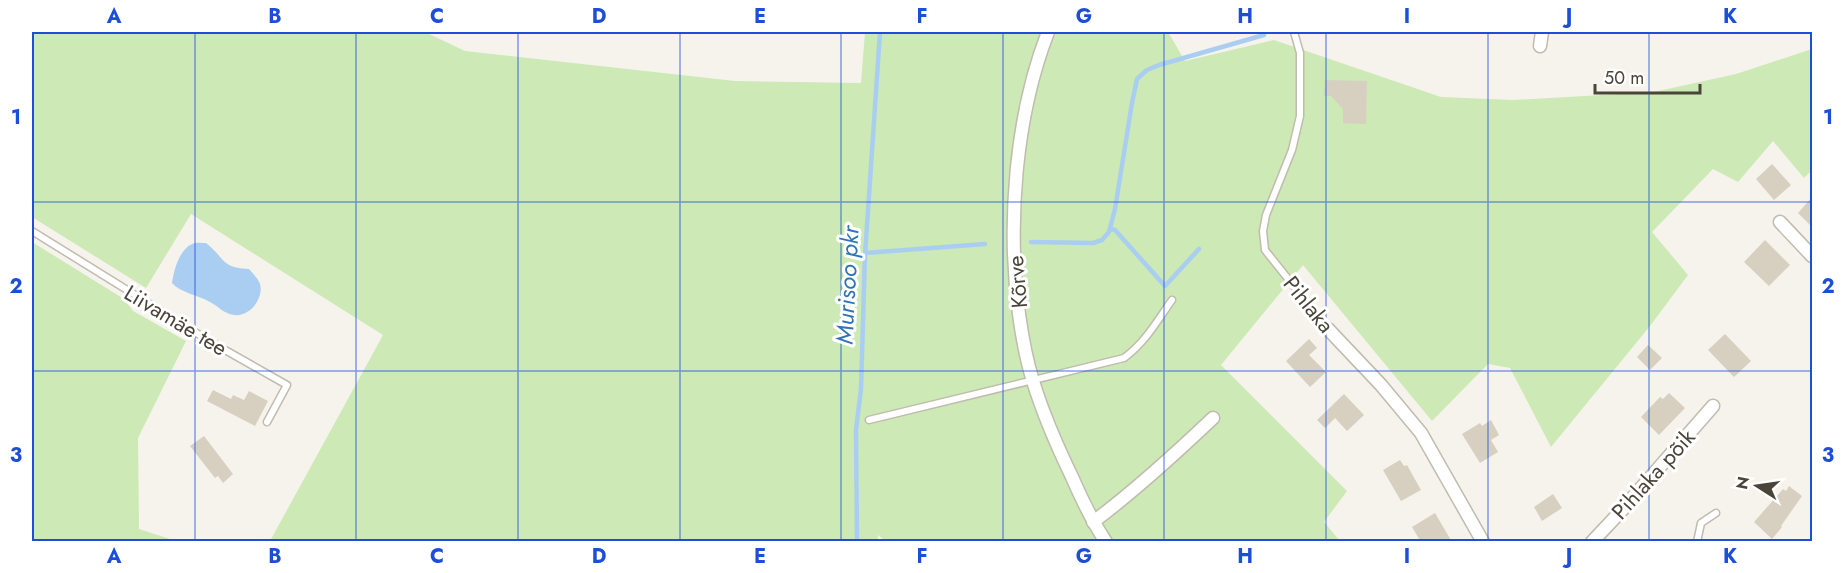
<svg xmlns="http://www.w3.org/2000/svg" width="1844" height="573" viewBox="0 0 1844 573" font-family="Jost,sans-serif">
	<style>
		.green { fill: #cde9b5 }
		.water { fill: #a9cef1 }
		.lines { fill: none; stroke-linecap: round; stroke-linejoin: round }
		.stream { stroke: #a9cef1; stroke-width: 4.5 }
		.building { fill: #d7d0c1 }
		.service-casing { stroke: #c1bcae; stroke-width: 9 }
		.minor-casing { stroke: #c1bcae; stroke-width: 15 }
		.service { stroke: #fff; stroke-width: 6 }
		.minor { stroke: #fff; stroke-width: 12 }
		.grid { fill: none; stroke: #1d4ed8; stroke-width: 1.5; stroke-opacity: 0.55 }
		.labels { text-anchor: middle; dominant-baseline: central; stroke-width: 6; stroke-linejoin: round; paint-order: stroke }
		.street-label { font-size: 22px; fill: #4a4539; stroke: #fff }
		.water-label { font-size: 24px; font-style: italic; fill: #3173b7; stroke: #fff }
		.neatline { fill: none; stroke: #1d4ed8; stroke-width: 2 }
		.grid-label { font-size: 20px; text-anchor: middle; font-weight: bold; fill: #1d4ed8 }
	</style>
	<rect width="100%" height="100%" fill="#f6f3ec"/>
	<g class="green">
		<path d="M 32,32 L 425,32 L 465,51 L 735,81 L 861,83 L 865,32 L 1168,32 L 1185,61 L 1274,40 L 1441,97 L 1513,100 L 1654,92 L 1736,74 L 1812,49 L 1812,170 L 1804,178 L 1773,141 L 1738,182 L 1713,169 L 1652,232 L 1688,275 L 1650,326 L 1551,447 L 1510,368 L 1488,364 L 1432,421 L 1303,265 L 1221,365 L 1347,491 L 1324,522 L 1340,541 L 887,542 L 878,535 L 878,542 L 270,541 L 383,335 L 191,214 L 146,288 L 32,217 Z"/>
		<path d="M 32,242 L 124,299 L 133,311 L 186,341 L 138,438 L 139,529 L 176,541 L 32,541 Z"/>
	</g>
	<path class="water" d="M 206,243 C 225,258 221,268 249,269 C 253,274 258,278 260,284 C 264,298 250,317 234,315 C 224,314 218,306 210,302 C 198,295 181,293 172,283 C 174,270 179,250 192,244 C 196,242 202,243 206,243 Z"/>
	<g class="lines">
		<g class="stream">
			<path d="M 1110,229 L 1115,230 L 1165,286 L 1199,249"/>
			<path d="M 1031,242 L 1093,243 L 1102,240 L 1109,232 L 1115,209 L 1132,103 L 1137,79 L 1147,70 L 1159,65 L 1264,35"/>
			<path d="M 865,253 L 985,244"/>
			<path d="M 857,542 L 856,430 L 861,389 L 865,255 L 880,32"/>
		</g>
	</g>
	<g class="building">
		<path d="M 1325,80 L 1367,81 L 1366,124 L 1343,123 L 1343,109 L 1331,96 L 1324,96 Z"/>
		<path d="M 1772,164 L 1791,185 L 1774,200 L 1756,179 Z"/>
		<path d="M 1812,197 L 1812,227 L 1798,213 Z"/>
		<path d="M 1765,240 L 1790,265 L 1769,286 L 1744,262 Z"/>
		<path d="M 1725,334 L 1751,361 L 1734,377 L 1708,350 Z"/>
		<path d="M 1309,339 L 1317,348 L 1309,355 L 1326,372 L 1310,387 L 1286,361 Z"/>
		<path d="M 1648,345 L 1662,358 L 1650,370 L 1637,357 Z"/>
		<path d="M 213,390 L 231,399 L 233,395 L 244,400 L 249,391 L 268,401 L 255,426 L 207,401 Z"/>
		<path d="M 1669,393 L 1685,408 L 1659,435 L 1641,417 L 1660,397 L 1663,399 Z"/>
		<path d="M 1344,394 L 1364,415 L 1347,431 L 1335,418 L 1325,428 L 1317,420 Z"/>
		<path d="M 1491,420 L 1499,435 L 1491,440 L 1498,452 L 1480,463 L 1462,434 L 1480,423 L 1482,426 Z"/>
		<path d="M 204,436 L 233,474 L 223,483 L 218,476 L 215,478 L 190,446 Z"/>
		<path d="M 1400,460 L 1404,466 L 1407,465 L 1421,490 L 1401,501 L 1383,470 Z"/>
		<path d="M 1789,486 L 1802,496 L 1781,526 L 1782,527 L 1772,539 L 1754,522 L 1783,489 L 1786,491 Z"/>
		<path d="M 1553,494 L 1562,508 L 1542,521 L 1534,507 Z"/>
		<path d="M 1435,513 L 1452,542 L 1421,542 L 1412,527 Z"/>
	</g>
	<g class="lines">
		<defs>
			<g id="service">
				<path d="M 1294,32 L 1300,53 L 1300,116 L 1292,150 L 1266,215 L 1263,231 L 1265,250 L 1328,329"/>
				<path d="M 32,231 L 211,342 L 287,385 L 267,422"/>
				<path d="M 869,420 L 1124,358 C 1145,343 1157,321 1172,300"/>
				<path d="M 1697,542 L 1701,523 L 1716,513"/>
			</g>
			<g id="minor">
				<path d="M 1048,32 C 1015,117 1007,224 1019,314 C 1022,336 1026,359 1033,381 C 1043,414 1057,446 1072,477 C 1082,500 1092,521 1106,542"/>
				<path d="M 1540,46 L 1542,32"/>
				<path d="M 1780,222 L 1812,256"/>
				<path d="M 1328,329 L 1381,385 L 1421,433 L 1483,542"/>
				<path d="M 1093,522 C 1136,490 1174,455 1213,418"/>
				<path d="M 1592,542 L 1622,510 L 1713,406"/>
			</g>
		</defs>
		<use href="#service" class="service-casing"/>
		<use href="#minor" class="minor-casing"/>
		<use href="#service" class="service"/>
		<use href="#minor" class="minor"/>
	</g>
	<path class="grid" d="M 195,32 L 195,542M 356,32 L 356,542M 518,32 L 518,542M 680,32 L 680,542M 841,32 L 841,542M 1003,32 L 1003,542M 1164,32 L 1164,542M 1326,32 L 1326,542M 1488,32 L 1488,542M 1649,32 L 1649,542M 32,202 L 1812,202M 32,371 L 1812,371"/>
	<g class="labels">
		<g class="street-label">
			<text transform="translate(1017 282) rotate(-95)">Kõrve</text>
			<text transform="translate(1309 304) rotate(51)">Pihlaka</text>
			<text transform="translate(176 320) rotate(31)">Liivamäe tee</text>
			<text transform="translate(1653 474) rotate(-48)">Pihlaka põik</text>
		</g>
		<g class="water-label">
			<text transform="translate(847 285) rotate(-87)">Murisoo pkr</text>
		</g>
	</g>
	<rect width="1844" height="573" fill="none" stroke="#ffffff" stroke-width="66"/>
	<g transform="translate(1757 486) rotate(282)" stroke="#ffffff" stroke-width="4.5" paint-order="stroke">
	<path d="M0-4.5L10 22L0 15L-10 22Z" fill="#4a4539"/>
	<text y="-9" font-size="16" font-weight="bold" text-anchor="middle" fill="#4a4539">N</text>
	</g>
	<path d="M1595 84v9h105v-9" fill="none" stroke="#4a4539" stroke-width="3"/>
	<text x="1604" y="84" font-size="18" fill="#4a4539" stroke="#ffffff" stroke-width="4.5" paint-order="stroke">50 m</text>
	<rect x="33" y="33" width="1778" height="507" class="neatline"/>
	<g class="grid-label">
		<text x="114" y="23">A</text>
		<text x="275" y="23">B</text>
		<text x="437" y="23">C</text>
		<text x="599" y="23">D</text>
		<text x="760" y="23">E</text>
		<text x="922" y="23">F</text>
		<text x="1084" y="23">G</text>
		<text x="1245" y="23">H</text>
		<text x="1407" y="23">I</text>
		<text x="1569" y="23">J</text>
		<text x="1730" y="23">K</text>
		<text x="16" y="124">1</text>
		<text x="1828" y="124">1</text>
		<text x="16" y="293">2</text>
		<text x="1828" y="293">2</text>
		<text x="16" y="462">3</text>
		<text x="1828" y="462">3</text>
		<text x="114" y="563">A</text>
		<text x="275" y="563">B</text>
		<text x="437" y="563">C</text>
		<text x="599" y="563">D</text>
		<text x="760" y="563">E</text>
		<text x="922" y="563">F</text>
		<text x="1084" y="563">G</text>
		<text x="1245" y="563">H</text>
		<text x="1407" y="563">I</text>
		<text x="1569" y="563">J</text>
		<text x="1730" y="563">K</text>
	</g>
</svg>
